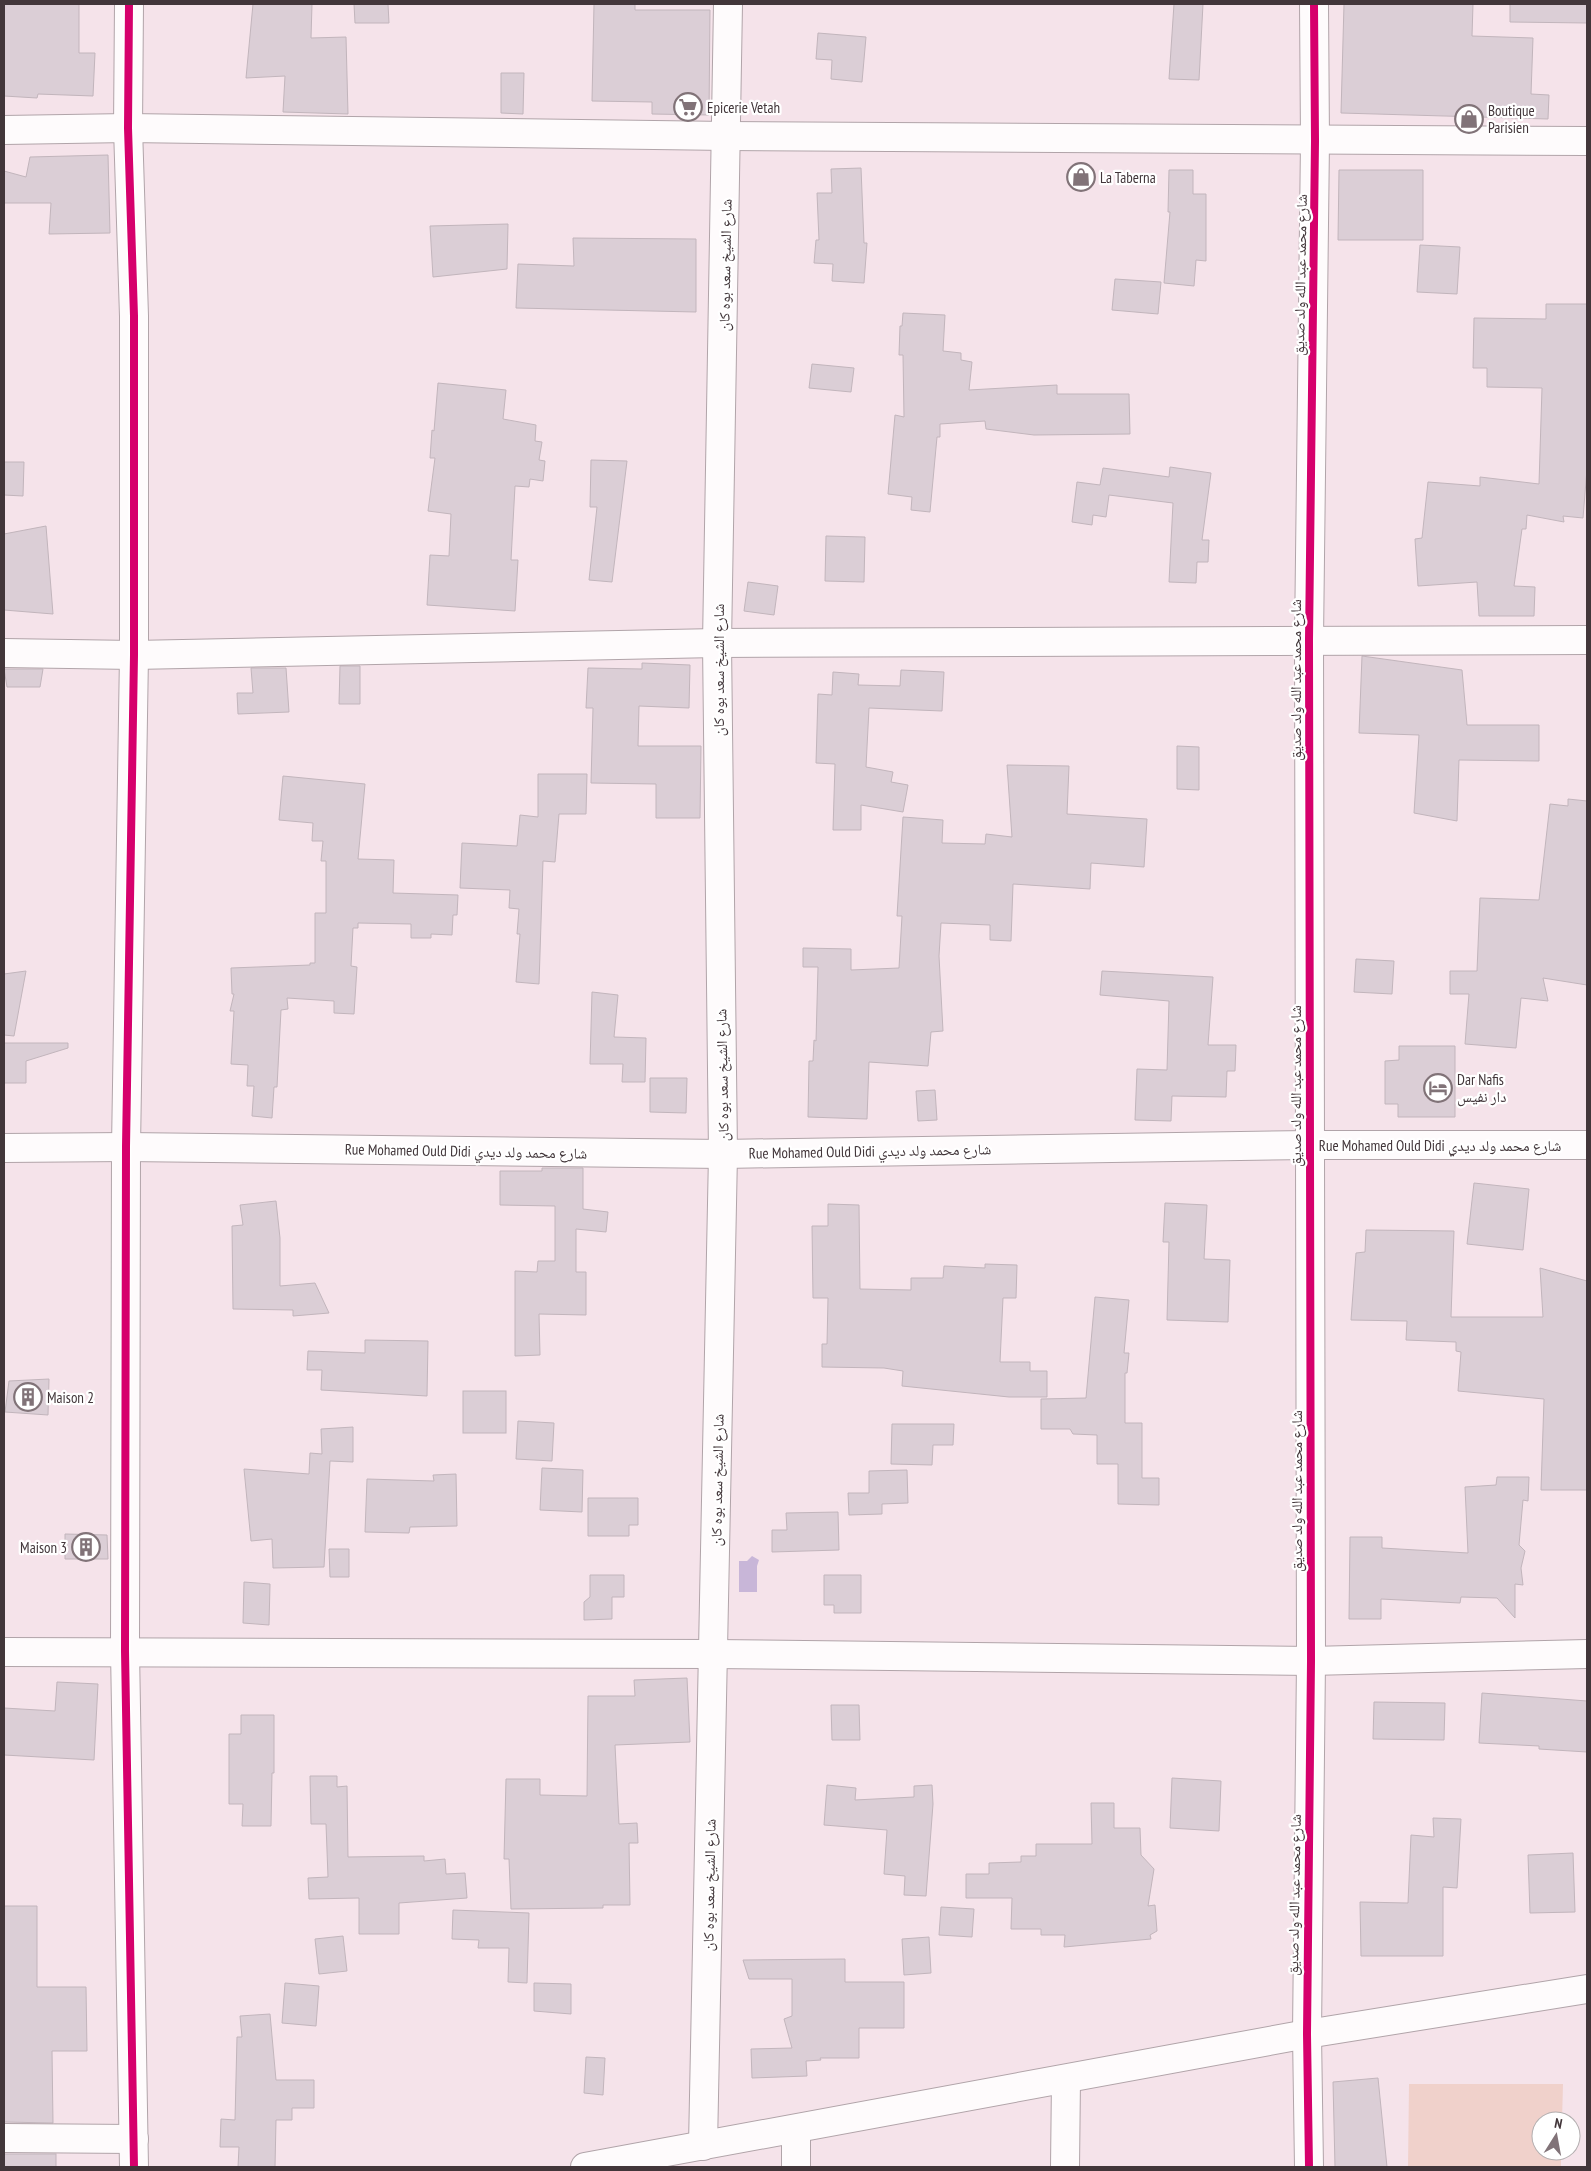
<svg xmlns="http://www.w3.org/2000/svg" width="1591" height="2171" viewBox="0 0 1591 2171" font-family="'PT Sans Narrow','Noto Naskh Arabic',sans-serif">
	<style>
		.green { fill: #f0d1cb }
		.water { fill: #c8b6d8 }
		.building { fill: #dbced6; stroke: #c2b5bc }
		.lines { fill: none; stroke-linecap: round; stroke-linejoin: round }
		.minor-casing { stroke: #b1a4a9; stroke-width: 30 }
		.minor { stroke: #fefbfc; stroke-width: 28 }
		.cycleway-casing { stroke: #fff; stroke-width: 11 }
		.cycleway { stroke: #d6006c; stroke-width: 8 }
		.labels { text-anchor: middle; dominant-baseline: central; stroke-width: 4.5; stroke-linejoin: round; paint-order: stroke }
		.poi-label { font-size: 15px; fill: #42363a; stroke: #fff; text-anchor: start }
		.street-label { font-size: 15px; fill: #42363a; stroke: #fff }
	</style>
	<rect width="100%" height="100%" fill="#f5e3ea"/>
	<path class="green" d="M 1409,2084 L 1563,2084 L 1562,2121 L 1541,2121 L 1541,2151 L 1561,2151 L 1561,2167 L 1408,2167 Z"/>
	<path class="water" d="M 752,1556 L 759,1560 L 757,1566 L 757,1592 L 739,1592 L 739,1561 L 747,1561 Z"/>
	<g class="building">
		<path d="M 4,4 L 79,4 L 79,53 L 95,53 L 93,96 L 38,94 L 37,98 L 4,96 Z"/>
		<path d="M 253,4 L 312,4 L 311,38 L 346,37 L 348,114 L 283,112 L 285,76 L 246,78 Z"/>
		<path d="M 354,4 L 388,4 L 389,23 L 355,23 Z"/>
		<path d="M 594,4 L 635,4 L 635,10 L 710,10 L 709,115 L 652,114 L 652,102 L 592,101 Z"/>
		<path d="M 1174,4 L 1203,4 L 1199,80 L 1169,79 Z"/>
		<path d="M 1344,4 L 1473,4 L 1472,36 L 1533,38 L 1531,94 L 1549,95 L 1548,119 L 1341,113 Z"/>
		<path d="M 1510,4 L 1587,4 L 1587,23 L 1510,22 Z"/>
		<path d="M 818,33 L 866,37 L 862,82 L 831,79 L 832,60 L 816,59 Z"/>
		<path d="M 501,73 L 524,73 L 523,114 L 501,113 Z"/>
		<path d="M 108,155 L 110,233 L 49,234 L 51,203 L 4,203 L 4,171 L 26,177 L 30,157 Z"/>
		<path d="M 861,168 L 864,243 L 867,243 L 864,283 L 832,281 L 833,264 L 814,263 L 816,240 L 819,240 L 817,193 L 832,193 L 831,169 Z"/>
		<path d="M 1169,170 L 1193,170 L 1193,194 L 1206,194 L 1206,261 L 1196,260 L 1194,286 L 1164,283 L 1170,212 L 1168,212 Z"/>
		<path d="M 1339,170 L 1423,170 L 1423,240 L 1338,240 Z"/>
		<path d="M 508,224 L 507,269 L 433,277 L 430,226 Z"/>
		<path d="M 573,238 L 696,239 L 696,312 L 516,308 L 518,264 L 574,266 Z"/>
		<path d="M 1420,245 L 1460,247 L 1457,294 L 1417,292 Z"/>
		<path d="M 1115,279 L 1161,282 L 1158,314 L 1112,310 Z"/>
		<path d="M 1546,304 L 1587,304 L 1587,469 L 1583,518 L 1563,516 L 1564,522 L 1527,515 L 1526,529 L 1522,529 L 1514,586 L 1535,587 L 1534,616 L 1479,616 L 1477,582 L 1418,586 L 1415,539 L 1422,538 L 1428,482 L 1480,486 L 1480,477 L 1539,484 L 1542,388 L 1487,387 L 1487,368 L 1473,368 L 1474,318 L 1546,319 Z"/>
		<path d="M 903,313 L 945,315 L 943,351 L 961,353 L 961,360 L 972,362 L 969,390 L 1057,385 L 1057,394 L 1129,394 L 1130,434 L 1034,435 L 986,429 L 985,421 L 940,424 L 940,437 L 937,437 L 930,512 L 911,510 L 912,497 L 888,494 L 895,415 L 904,417 L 903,355 L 899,355 L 900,326 L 902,326 Z"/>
		<path d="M 812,364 L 854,368 L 851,392 L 809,388 Z"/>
		<path d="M 438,383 L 506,390 L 503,419 L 536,425 L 535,441 L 542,442 L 539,460 L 545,461 L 543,481 L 530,479 L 529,487 L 515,486 L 511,560 L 518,560 L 515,611 L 427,605 L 430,555 L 449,556 L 451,514 L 428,511 L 435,458 L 430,458 L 432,430 L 434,431 Z"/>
		<path d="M 591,460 L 627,461 L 612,582 L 589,580 L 597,507 L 590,507 Z"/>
		<path d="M 4,462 L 24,462 L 23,496 L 4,495 Z"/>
		<path d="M 1170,467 L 1211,473 L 1202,540 L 1209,540 L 1208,562 L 1197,562 L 1196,583 L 1169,582 L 1173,503 L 1109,495 L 1106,517 L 1093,515 L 1092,525 L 1072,522 L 1077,482 L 1100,485 L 1103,468 L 1169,477 Z"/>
		<path d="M 46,526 L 53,614 L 4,610 L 4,534 Z"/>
		<path d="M 826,536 L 865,537 L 864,582 L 825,581 Z"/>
		<path d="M 748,582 L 778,586 L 774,615 L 744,611 Z"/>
		<path d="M 1362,656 L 1462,670 L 1467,725 L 1539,725 L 1539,761 L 1459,760 L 1457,821 L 1414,813 L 1419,735 L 1359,733 Z"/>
		<path d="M 642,663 L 690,665 L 689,708 L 639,706 L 638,746 L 701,746 L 700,818 L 656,818 L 656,784 L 591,783 L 593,708 L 586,708 L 588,668 L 642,669 Z"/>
		<path d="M 340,666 L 360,666 L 360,704 L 339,704 Z"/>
		<path d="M 251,668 L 286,668 L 289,712 L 238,714 L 237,693 L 253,693 Z"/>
		<path d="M 4,669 L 43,669 L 40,687 L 7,687 Z"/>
		<path d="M 901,670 L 944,672 L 942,711 L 869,708 L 866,767 L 893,772 L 891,782 L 908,785 L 903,812 L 861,805 L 861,830 L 833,830 L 835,764 L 816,763 L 818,694 L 832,695 L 833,672 L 859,674 L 858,685 L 900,686 Z"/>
		<path d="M 1177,746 L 1199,747 L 1199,790 L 1177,789 Z"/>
		<path d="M 1007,765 L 1069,766 L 1067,814 L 1147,819 L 1144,867 L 1091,863 L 1090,889 L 1013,884 L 1011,941 L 990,940 L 990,925 L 941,923 L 939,956 L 943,1031 L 931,1032 L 928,1066 L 869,1062 L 867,1119 L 808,1117 L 809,1061 L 813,1061 L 814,1040 L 816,1041 L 818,967 L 803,967 L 803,948 L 851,949 L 851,970 L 899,968 L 902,916 L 897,916 L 903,817 L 943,820 L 942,843 L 985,844 L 986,834 L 1012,837 Z"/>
		<path d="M 538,774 L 587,774 L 586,814 L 559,814 L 555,862 L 543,861 L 539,984 L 516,982 L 520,934 L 517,934 L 519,909 L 509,908 L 510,890 L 460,888 L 462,843 L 517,846 L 520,815 L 538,817 Z"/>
		<path d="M 283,776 L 365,784 L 358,859 L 394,860 L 393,893 L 458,895 L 457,915 L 453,915 L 452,935 L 431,934 L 431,938 L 411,938 L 411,924 L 358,923 L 358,928 L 353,928 L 351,966 L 357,967 L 354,1014 L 334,1013 L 334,1001 L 287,998 L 288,1009 L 281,1010 L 277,1087 L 274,1087 L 272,1118 L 252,1116 L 254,1086 L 247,1086 L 248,1065 L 231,1064 L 234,1011 L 230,1011 L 234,994 L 232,994 L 231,968 L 310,965 L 310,963 L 315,963 L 315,913 L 326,913 L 326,861 L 321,861 L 323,841 L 312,841 L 313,823 L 279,820 Z"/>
		<path d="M 1568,799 L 1587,801 L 1587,985 L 1543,978 L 1548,1001 L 1521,998 L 1516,1048 L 1465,1044 L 1469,994 L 1450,994 L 1450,971 L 1477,971 L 1480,898 L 1539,900 L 1550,804 L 1568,806 Z"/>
		<path d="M 1356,959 L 1394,961 L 1392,994 L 1354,992 Z"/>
		<path d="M 26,971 L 14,1036 L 4,1035 L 4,974 Z"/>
		<path d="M 1102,971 L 1213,977 L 1208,1045 L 1236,1045 L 1235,1071 L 1227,1071 L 1226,1097 L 1172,1096 L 1171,1121 L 1135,1120 L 1137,1069 L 1167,1070 L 1169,1001 L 1100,995 Z"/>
		<path d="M 592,992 L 618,995 L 614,1037 L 646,1038 L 645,1082 L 622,1082 L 623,1064 L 590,1064 Z"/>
		<path d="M 4,1043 L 68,1043 L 68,1048 L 26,1061 L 26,1083 L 4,1083 Z"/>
		<path d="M 1399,1046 L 1455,1046 L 1455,1117 L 1398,1117 L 1398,1104 L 1385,1104 L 1385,1061 L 1399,1060 Z"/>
		<path d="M 650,1078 L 687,1078 L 686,1113 L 650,1112 Z"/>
		<path d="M 935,1090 L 937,1120 L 918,1121 L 916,1091 Z"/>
		<path d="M 542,1168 L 583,1168 L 583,1209 L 608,1212 L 606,1232 L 576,1229 L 576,1272 L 586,1272 L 586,1315 L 539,1314 L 540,1355 L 515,1356 L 515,1271 L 537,1272 L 538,1261 L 555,1261 L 555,1206 L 500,1205 L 500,1171 L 542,1171 Z"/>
		<path d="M 1474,1183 L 1529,1189 L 1523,1250 L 1467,1244 Z"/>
		<path d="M 276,1201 L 280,1238 L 280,1286 L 315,1283 L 329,1313 L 293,1316 L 293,1310 L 233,1309 L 232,1226 L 243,1225 L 240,1205 Z"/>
		<path d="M 1165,1203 L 1207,1205 L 1204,1259 L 1230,1260 L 1228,1322 L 1167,1320 L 1169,1242 L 1163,1242 Z"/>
		<path d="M 828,1204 L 859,1205 L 860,1289 L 911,1290 L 911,1278 L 943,1278 L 944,1266 L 985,1268 L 985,1264 L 1017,1265 L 1016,1298 L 1003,1298 L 1000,1362 L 1030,1362 L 1030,1371 L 1047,1371 L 1047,1397 L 1009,1397 L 902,1386 L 903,1371 L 884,1368 L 822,1367 L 822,1344 L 827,1344 L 828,1298 L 813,1298 L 812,1226 L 828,1226 Z"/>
		<path d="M 1366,1230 L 1454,1231 L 1451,1317 L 1543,1317 L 1540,1268 L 1587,1281 L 1587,1490 L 1541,1490 L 1544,1399 L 1458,1391 L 1461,1352 L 1456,1351 L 1456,1342 L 1406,1340 L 1407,1321 L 1351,1320 L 1356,1253 L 1365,1252 Z"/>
		<path d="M 1095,1297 L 1129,1300 L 1124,1353 L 1129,1353 L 1127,1373 L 1125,1373 L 1125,1423 L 1142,1423 L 1142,1478 L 1159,1478 L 1159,1505 L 1118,1504 L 1118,1464 L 1097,1464 L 1097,1435 L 1073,1434 L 1070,1429 L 1041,1429 L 1041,1399 L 1086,1398 Z"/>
		<path d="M 365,1340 L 428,1341 L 427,1396 L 321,1390 L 322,1370 L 307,1370 L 308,1351 L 365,1353 Z"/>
		<path d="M 49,1379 L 48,1415 L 5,1412 L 9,1381 Z"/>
		<rect x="463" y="1391" width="43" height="42"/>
		<path d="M 518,1421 L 554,1423 L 552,1461 L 516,1459 Z"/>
		<path d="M 892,1424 L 954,1424 L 953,1445 L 933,1445 L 932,1465 L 891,1464 Z"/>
		<path d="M 353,1427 L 353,1462 L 330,1461 L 324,1567 L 273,1568 L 272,1539 L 251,1541 L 244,1469 L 309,1474 L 310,1453 L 322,1454 L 321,1429 Z"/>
		<path d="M 542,1468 L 583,1470 L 582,1512 L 540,1510 Z"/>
		<path d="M 907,1470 L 908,1503 L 882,1504 L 882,1514 L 849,1515 L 848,1493 L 869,1493 L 869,1471 Z"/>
		<path d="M 456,1474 L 457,1526 L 410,1527 L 409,1533 L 365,1532 L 367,1479 L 434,1481 L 433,1475 Z"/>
		<path d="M 1497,1477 L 1529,1477 L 1528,1501 L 1523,1500 L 1519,1545 L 1525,1551 L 1521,1568 L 1523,1585 L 1515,1584 L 1515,1618 L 1497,1598 L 1461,1597 L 1460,1603 L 1381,1599 L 1381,1619 L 1349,1619 L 1350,1537 L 1382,1537 L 1382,1548 L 1468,1553 L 1465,1487 L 1496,1485 Z"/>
		<path d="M 588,1498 L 638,1498 L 638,1525 L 629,1525 L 629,1536 L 588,1536 Z"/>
		<path d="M 838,1512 L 839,1550 L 772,1552 L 772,1530 L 787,1530 L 786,1513 Z"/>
		<path d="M 65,1534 L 107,1535 L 108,1559 L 65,1559 Z"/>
		<path d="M 329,1549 L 349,1549 L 349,1577 L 330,1577 Z"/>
		<path d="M 590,1575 L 624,1575 L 624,1597 L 612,1597 L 612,1619 L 584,1620 L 584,1602 L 590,1597 Z"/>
		<path d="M 824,1575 L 861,1575 L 861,1613 L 834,1613 L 834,1605 L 824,1605 Z"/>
		<path d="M 244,1582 L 270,1584 L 269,1625 L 243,1623 Z"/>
		<path d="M 687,1678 L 690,1742 L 615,1745 L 619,1824 L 637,1823 L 638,1843 L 629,1843 L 630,1905 L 603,1905 L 603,1908 L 511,1909 L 509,1859 L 504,1859 L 506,1779 L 540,1779 L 540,1795 L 587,1796 L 588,1696 L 635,1696 L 634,1680 Z"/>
		<path d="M 57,1682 L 98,1684 L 94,1760 L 4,1755 L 4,1708 L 55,1711 Z"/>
		<path d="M 1482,1693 L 1587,1701 L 1587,1752 L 1539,1749 L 1539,1746 L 1479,1743 Z"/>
		<path d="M 1374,1702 L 1445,1703 L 1444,1740 L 1373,1739 Z"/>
		<path d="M 831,1705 L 859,1705 L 860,1740 L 832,1740 Z"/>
		<path d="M 241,1715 L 274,1715 L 274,1773 L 272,1773 L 271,1826 L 242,1826 L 243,1804 L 229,1804 L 229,1734 L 241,1734 Z"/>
		<path d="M 310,1776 L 337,1776 L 337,1787 L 347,1786 L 348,1857 L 424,1856 L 424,1861 L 445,1859 L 446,1874 L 465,1873 L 467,1898 L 399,1903 L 399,1934 L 359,1934 L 359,1898 L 309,1899 L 308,1878 L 328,1877 L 326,1824 L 311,1824 Z"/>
		<path d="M 1172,1778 L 1221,1781 L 1219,1831 L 1170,1828 Z"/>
		<path d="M 827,1785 L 856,1788 L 855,1800 L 914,1797 L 914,1786 L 932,1785 L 933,1804 L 926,1896 L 904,1895 L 905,1876 L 884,1874 L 887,1830 L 824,1825 Z"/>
		<path d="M 1091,1803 L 1114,1803 L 1114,1828 L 1140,1828 L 1141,1855 L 1154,1869 L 1148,1906 L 1155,1905 L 1157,1931 L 1150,1935 L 1151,1939 L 1064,1947 L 1065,1935 L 1041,1935 L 1041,1929 L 1011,1929 L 1012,1898 L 966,1898 L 966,1874 L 989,1874 L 989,1863 L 1021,1862 L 1021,1856 L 1036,1856 L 1036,1844 L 1092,1844 Z"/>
		<path d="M 1433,1818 L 1461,1819 L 1457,1888 L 1443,1887 L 1443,1956 L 1361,1956 L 1360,1902 L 1408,1903 L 1411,1835 L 1434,1837 Z"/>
		<path d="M 1573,1853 L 1575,1912 L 1530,1913 L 1528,1855 Z"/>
		<path d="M 4,1906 L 37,1906 L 37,1987 L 86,1987 L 87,2051 L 52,2051 L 53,2123 L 4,2122 Z"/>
		<path d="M 941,1907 L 974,1909 L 972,1937 L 939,1935 Z"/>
		<path d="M 453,1910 L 529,1913 L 527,1983 L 508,1982 L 509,1948 L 478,1948 L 479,1940 L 452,1939 Z"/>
		<path d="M 343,1936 L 347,1971 L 319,1974 L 315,1939 Z"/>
		<path d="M 929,1937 L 931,1973 L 904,1975 L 902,1939 Z"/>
		<path d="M 845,1959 L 845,1982 L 904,1982 L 904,2028 L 859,2028 L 859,2058 L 820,2058 L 821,2060 L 806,2061 L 807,2076 L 752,2078 L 751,2049 L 792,2048 L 784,2019 L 792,2016 L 792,1979 L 749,1979 L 743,1960 Z"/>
		<path d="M 285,1983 L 319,1986 L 316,2026 L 282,2023 Z"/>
		<path d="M 534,1983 L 571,1984 L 571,2014 L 534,2011 Z"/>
		<path d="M 270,2014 L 276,2080 L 314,2080 L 314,2108 L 292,2108 L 292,2120 L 276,2120 L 275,2167 L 238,2167 L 239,2147 L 220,2147 L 221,2119 L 235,2120 L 237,2037 L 242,2037 L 240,2016 Z"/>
		<path d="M 586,2057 L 605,2058 L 603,2095 L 584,2093 Z"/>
		<path d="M 1378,2078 L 1387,2167 L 1335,2167 L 1333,2082 Z"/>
		<rect x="4" y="2154" width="52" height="13"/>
	</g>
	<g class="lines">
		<defs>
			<g id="minor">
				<path d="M 129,4 L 128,128 L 134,316 L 134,655 L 126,1147 L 125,1651 L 134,2167"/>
				<path d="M 4,130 L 128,128 L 727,136 L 1587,141"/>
				<path d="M 4,653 L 134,655 L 717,643 L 1587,640"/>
				<path d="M 4,1148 L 126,1147 L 723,1154 L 1309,1145 L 1587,1145"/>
				<path d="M 4,1652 L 713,1654 L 1311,1661 L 1587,1654"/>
				<path d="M 796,2129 L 796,2167"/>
				<path d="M 4,2138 L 134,2139"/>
				<path d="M 703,2146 L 723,1154 L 717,643 L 728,4"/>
				<path d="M 585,2167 L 1307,2034 L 1587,1989"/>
				<path d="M 1065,2167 L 1066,2079"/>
				<path d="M 1309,2167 L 1307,2034 L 1311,1661 L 1309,640 L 1315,141 L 1314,4"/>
			</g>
		</defs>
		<use href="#minor" class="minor-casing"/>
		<use href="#minor" class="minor"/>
		<defs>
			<g id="cycleway">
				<path d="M 129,4 L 128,128 L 134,316 L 134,655 L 126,1147 L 125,1651 L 134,2167"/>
				<path d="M 1309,2167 L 1307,2034 L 1311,1661 L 1309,640 L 1315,141 L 1314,4"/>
			</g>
		</defs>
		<use href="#cycleway" class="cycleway-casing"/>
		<use href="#cycleway" class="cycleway"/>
	</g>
	<defs>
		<symbol id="supermarket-ring" viewBox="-11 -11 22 22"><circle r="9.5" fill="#fff" stroke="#817378" stroke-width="1.5"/><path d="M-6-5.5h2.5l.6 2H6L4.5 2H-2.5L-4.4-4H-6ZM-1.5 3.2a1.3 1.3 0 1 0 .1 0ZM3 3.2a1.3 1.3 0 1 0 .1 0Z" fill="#817378"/></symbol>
		<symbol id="shop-ring" viewBox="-11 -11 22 22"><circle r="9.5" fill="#fff" stroke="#817378" stroke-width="1.5"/><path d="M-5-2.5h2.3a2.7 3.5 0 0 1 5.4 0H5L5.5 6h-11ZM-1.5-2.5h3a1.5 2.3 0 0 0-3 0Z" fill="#817378"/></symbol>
		<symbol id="hotel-ring" viewBox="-11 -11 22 22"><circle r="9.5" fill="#fff" stroke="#817378" stroke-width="1.5"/><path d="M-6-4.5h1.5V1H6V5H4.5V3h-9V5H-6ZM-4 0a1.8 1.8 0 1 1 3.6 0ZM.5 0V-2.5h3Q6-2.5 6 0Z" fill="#817378"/></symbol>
		<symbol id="building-ring" viewBox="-11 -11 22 22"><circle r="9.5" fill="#fff" stroke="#817378" stroke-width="1.5"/><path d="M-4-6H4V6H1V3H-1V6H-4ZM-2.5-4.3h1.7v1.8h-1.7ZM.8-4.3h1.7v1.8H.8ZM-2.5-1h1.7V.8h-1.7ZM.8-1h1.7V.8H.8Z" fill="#817378"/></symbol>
	</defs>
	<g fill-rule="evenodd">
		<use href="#supermarket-ring" x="672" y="91" width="32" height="32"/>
		<use href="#shop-ring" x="1453" y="103" width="32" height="32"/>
		<use href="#shop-ring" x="1065" y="161" width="32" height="32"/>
		<use href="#hotel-ring" x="1422" y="1072" width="32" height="32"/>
		<use href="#building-ring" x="12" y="1381" width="32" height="32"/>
		<use href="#building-ring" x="70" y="1531" width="32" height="32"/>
	</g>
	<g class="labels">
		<g class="poi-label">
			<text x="707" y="107">Epicerie Vetah</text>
			<text x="1488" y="110">Boutique<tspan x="1488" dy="17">Parisien</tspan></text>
			<text x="1100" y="177">La Taberna</text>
			<text x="1457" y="1079">Dar Nafis<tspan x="1457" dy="17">دار نفيس</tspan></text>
			<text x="47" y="1397">Maison 2</text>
			<text x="67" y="1547" text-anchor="end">Maison 3</text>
		</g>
		<g class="street-label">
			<text transform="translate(725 265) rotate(-89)">شارع الشيخ سعد بوه كان</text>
			<text transform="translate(1300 275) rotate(-89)">شارع محمد عبد الله ولد صديق</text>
			<text transform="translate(718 670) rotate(-90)">شارع الشيخ سعد بوه كان</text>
			<text transform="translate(1295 680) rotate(-90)">شارع محمد عبد الله ولد صديق</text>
			<text transform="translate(722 1075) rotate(-91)">شارع الشيخ سعد بوه كان</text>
			<text transform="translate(1295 1086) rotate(-90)">شارع محمد عبد الله ولد صديق</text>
			<text x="1440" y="1145">Rue Mohamed Ould Didi شارع محمد ولد ديدي</text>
			<text transform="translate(466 1151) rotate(1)">Rue Mohamed Ould Didi شارع محمد ولد ديدي</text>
			<text transform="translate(870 1151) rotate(-1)">Rue Mohamed Ould Didi شارع محمد ولد ديدي</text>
			<text transform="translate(717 1480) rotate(-89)">شارع الشيخ سعد بوه كان</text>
			<text transform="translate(1296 1491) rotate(-90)">شارع محمد عبد الله ولد صديق</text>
			<text transform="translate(709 1885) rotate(-89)">شارع الشيخ سعد بوه كان</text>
			<text transform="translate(1294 1895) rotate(-89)">شارع محمد عبد الله ولد صديق</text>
		</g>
	</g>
	<rect width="1591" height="2171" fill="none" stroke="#42363a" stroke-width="10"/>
	<g transform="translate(1556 2136) rotate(11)"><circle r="24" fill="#ffffff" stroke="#b3afb0"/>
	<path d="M0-4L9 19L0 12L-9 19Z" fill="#817378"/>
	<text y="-8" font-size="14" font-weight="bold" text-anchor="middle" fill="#42363a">N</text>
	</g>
</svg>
